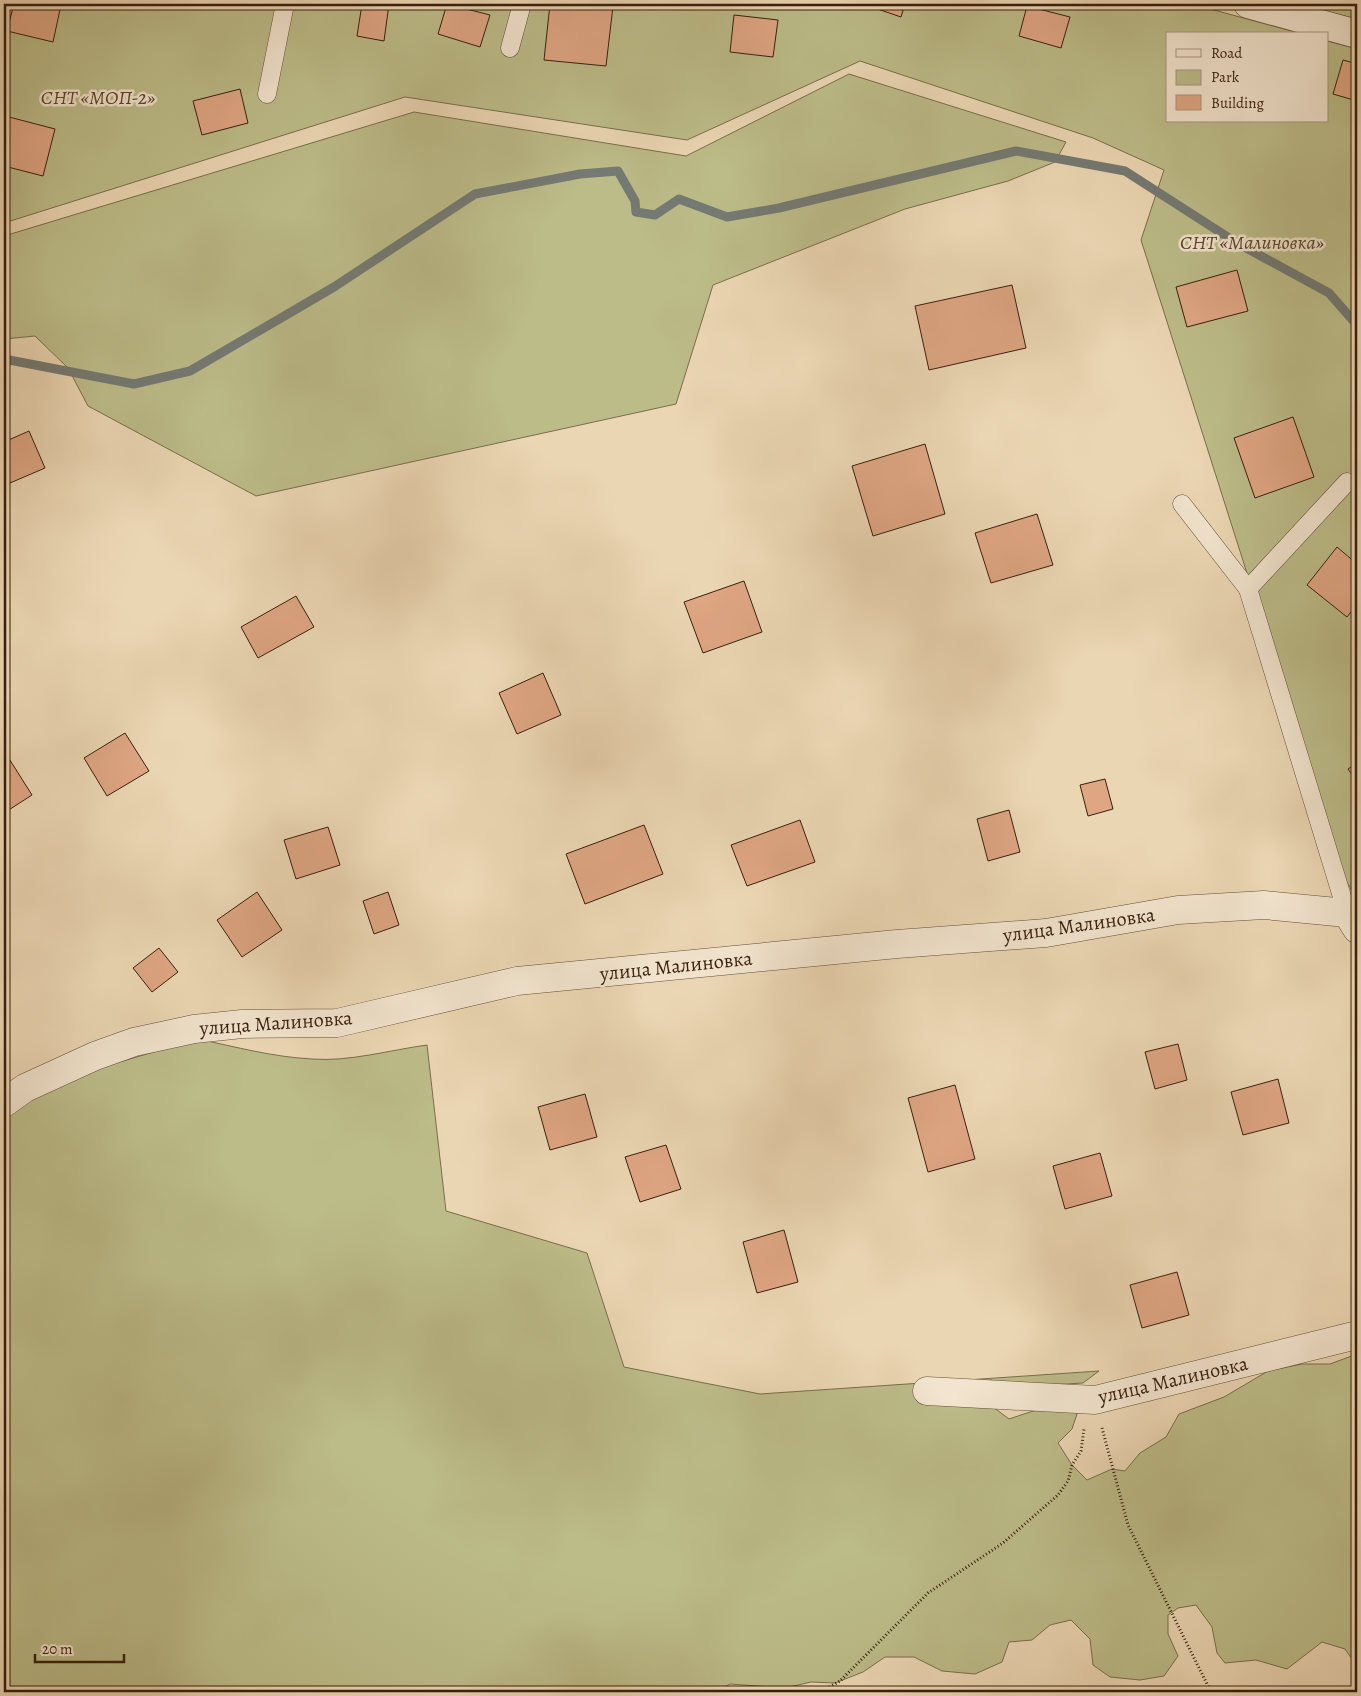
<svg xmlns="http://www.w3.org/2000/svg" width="1361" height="1696" viewBox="0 0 1361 1696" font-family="Alegreya,serif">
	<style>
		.green { fill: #bcbc89; stroke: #7a6d4b }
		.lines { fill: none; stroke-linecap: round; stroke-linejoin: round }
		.stream { stroke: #747a73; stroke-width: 9 }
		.building { fill: #dfa684; stroke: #381e0d }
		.service-casing { stroke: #654c36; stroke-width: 19 }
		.minor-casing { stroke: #654c36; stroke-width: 29 }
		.path { stroke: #381e0d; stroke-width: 3; stroke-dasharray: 1 2.5; stroke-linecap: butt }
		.service { stroke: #f2e4ce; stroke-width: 18 }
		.minor { stroke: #f2e4ce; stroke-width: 28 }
		.labels { text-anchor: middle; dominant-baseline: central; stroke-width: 5; stroke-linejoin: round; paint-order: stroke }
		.park-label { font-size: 20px; font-style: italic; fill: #59462c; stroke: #f2e4ce }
		.street-label { font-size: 20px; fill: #381e0d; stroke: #f2e4ce }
	</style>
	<rect width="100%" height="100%" fill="#ebd6b3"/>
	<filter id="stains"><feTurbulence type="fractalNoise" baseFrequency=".004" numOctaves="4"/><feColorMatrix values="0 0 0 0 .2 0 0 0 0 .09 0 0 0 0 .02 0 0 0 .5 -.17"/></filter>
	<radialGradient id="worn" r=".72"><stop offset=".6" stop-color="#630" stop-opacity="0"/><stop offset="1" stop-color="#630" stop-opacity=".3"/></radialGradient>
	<g class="green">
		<path d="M 4,4 L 1192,4 L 1302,34 L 1167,34 L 1167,121 L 1327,121 L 1327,41 L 1357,49 L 1357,900 L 1343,875 L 1141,240 L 1164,170 L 1093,138 L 860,61 L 687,140 L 405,97 L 4,223 Z"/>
		<path d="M 1299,4 L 1357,4 L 1357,19 Z"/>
		<path d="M 849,74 L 1066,142 L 1055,162 L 1008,181 L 905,209 L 713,285 L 676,404 L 256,496 L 88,406 L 68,368 L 35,336 L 4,339 L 4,236 L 414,112 L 686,156 Z"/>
		<path d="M 198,1039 C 236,1047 273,1057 312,1059 C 349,1062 390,1050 427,1045 L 446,1211 L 587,1253 L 624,1367 L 760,1394 L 1099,1371 L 1083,1383 L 1016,1387 L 991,1380 L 964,1385 L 1009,1419 L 1030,1412 L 1065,1403 L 1078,1411 L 1072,1429 L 1058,1443 L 1072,1465 L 1087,1480 L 1112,1469 L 1125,1471 L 1140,1453 L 1166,1437 L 1179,1414 L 1224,1397 L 1268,1371 L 1302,1364 L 1330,1364 L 1357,1354 L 1357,1666 L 1345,1649 L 1322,1642 L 1287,1669 L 1256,1660 L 1225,1663 L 1217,1653 L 1212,1627 L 1196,1605 L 1178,1608 L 1168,1615 L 1168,1634 L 1178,1656 L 1164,1676 L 1140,1680 L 1110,1677 L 1093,1665 L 1090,1639 L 1071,1620 L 1050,1625 L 1032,1640 L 1009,1642 L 1002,1662 L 975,1674 L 942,1671 L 914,1657 L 885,1657 L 863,1672 L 835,1683 L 811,1682 L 785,1688 L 730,1684 L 716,1692 L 4,1692 L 4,1116 L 50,1089 L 106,1066 Z"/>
	</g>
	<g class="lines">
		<path class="stream" d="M 4,359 L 134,384 L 190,371 L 334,287 L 475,194 L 580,174 L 618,171 L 635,201 L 636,212 L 655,215 L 679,199 L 727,217 L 779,208 L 1016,151 L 1125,171 L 1237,243 L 1329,293 L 1357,325"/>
	</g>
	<g class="building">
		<path d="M 14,4 L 61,5 L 53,42 L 7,31 Z"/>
		<path d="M 362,4 L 389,4 L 384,41 L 357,36 Z"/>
		<path d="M 447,4 L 490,15 L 480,47 L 438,34 Z"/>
		<path d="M 550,4 L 613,6 L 606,66 L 544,60 Z"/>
		<path d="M 863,4 L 905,4 L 901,17 Z"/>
		<path d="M 1027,6 L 1070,17 L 1061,48 L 1019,36 Z"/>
		<path d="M 734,15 L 778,20 L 773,57 L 730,52 Z"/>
		<path d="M 1343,60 L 1357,64 L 1357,101 L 1333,94 Z"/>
		<path d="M 240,89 L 248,123 L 202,135 L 193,101 Z"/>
		<path d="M 9,117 L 55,129 L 43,176 L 4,166 L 4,136 Z"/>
		<path d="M 1237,270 L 1248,311 L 1187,327 L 1176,287 Z"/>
		<path d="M 1012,285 L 1026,348 L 929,370 L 915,306 Z"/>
		<path d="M 1293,417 L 1314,477 L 1255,498 L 1234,438 Z"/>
		<path d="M 29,431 L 45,468 L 10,483 L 4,468 L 4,442 Z"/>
		<path d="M 925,444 L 945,514 L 873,536 L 852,466 Z"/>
		<path d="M 1037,514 L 1053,565 L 991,583 L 975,533 Z"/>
		<path d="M 1337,547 L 1357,564 L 1357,604 L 1347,617 L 1307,585 Z"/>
		<path d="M 744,581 L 762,632 L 703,653 L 684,602 Z"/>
		<path d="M 296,596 L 314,627 L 258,658 L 241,627 Z"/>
		<path d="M 543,673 L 561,715 L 517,734 L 499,693 Z"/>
		<path d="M 125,733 L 149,771 L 107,796 L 84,758 Z"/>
		<path d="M 8,757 L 32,795 L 4,813 L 4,760 Z"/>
		<path d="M 1357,763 L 1357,782 L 1348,769 Z"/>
		<path d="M 1105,779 L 1113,809 L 1088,816 L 1080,785 Z"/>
		<path d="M 1009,810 L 1020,852 L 988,861 L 977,819 Z"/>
		<path d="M 800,820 L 815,862 L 747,886 L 731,845 Z"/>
		<path d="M 644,825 L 663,874 L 585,904 L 566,854 Z"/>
		<path d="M 328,827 L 340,865 L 296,879 L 284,840 Z"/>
		<path d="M 257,892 L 282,930 L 242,957 L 217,920 Z"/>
		<path d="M 388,892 L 399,925 L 374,934 L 363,901 Z"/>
		<path d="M 159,948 L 178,972 L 152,992 L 133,968 Z"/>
		<path d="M 1178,1044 L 1187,1080 L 1155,1089 L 1145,1052 Z"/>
		<path d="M 1278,1079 L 1289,1123 L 1243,1135 L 1231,1092 Z"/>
		<path d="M 955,1085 L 975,1159 L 928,1172 L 908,1098 Z"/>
		<path d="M 585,1094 L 597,1137 L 550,1150 L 538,1107 Z"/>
		<path d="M 666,1145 L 681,1189 L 640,1202 L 625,1157 Z"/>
		<path d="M 1100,1153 L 1112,1196 L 1065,1209 L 1053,1166 Z"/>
		<path d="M 784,1230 L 798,1282 L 757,1293 L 743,1242 Z"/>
		<path d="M 1177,1272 L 1189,1315 L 1142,1328 L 1130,1285 Z"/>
	</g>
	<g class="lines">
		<defs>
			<g id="service">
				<path d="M 510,48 L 522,4"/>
				<path d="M 267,94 L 285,4"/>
				<path d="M 1182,504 L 1248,589"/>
				<path d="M 1347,913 L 1248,589 L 1347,482"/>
			</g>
			<g id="minor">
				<path d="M 1248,4 L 1357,34"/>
				<path d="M 4,1103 L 25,1088 L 95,1056 L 134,1042 L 194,1029 L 242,1024 L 337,1023 L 517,981 L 897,944 L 1046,933 L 1178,910 L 1264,905 L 1347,913 L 1357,929"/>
				<path d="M 927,1391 L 1095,1400 L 1357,1335"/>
			</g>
		</defs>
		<use href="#service" class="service-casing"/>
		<use href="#minor" class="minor-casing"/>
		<g class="path">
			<path d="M 1102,1428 L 1128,1525 L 1211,1692"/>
			<path d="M 820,1692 L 840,1681 L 928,1593 L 1003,1543 L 1058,1495 L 1068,1481 L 1072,1465 L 1081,1451 L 1084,1429"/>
		</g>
		<use href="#service" class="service"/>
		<use href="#minor" class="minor"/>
	</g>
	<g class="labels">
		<g class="park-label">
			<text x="98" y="97">СНТ «МОП-2»</text>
			<text x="1252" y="242">СНТ «Малиновка»</text>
		</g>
		<g class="street-label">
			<text transform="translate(1079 925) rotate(-8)">улица Малиновка</text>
			<text transform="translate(676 966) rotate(-6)">улица Малиновка</text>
			<text transform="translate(276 1023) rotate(-4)">улица Малиновка</text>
			<text transform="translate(1173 1380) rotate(-13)">улица Малиновка</text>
		</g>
	</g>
	<rect width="1361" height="1696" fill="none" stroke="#ebd6b3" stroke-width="20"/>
	<rect x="5" y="5" width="1351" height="1686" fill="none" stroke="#381e0d" stroke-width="2.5"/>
	<rect x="10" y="10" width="1341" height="1676" fill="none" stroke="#381e0d"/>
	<rect x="1166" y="32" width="162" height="90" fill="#f2e4ce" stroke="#a89581"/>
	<rect x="1176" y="49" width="25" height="8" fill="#f2e4ce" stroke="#a89581"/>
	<text x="1211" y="58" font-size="15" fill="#381e0d">Road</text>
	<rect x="1176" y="70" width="25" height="15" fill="#bcbc89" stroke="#a89581"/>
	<text x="1211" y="82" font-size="15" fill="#381e0d">Park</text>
	<rect x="1176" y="95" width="25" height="15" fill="#dfa684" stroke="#a89581"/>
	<text x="1211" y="108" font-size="15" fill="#381e0d">Building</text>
	<path d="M35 1654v8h89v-8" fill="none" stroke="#381e0d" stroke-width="2.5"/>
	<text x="42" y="1654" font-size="15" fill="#381e0d" stroke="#f2e4ce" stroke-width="4" paint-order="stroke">20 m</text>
	<rect width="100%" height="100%" filter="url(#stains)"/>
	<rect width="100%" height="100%" fill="url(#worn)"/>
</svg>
